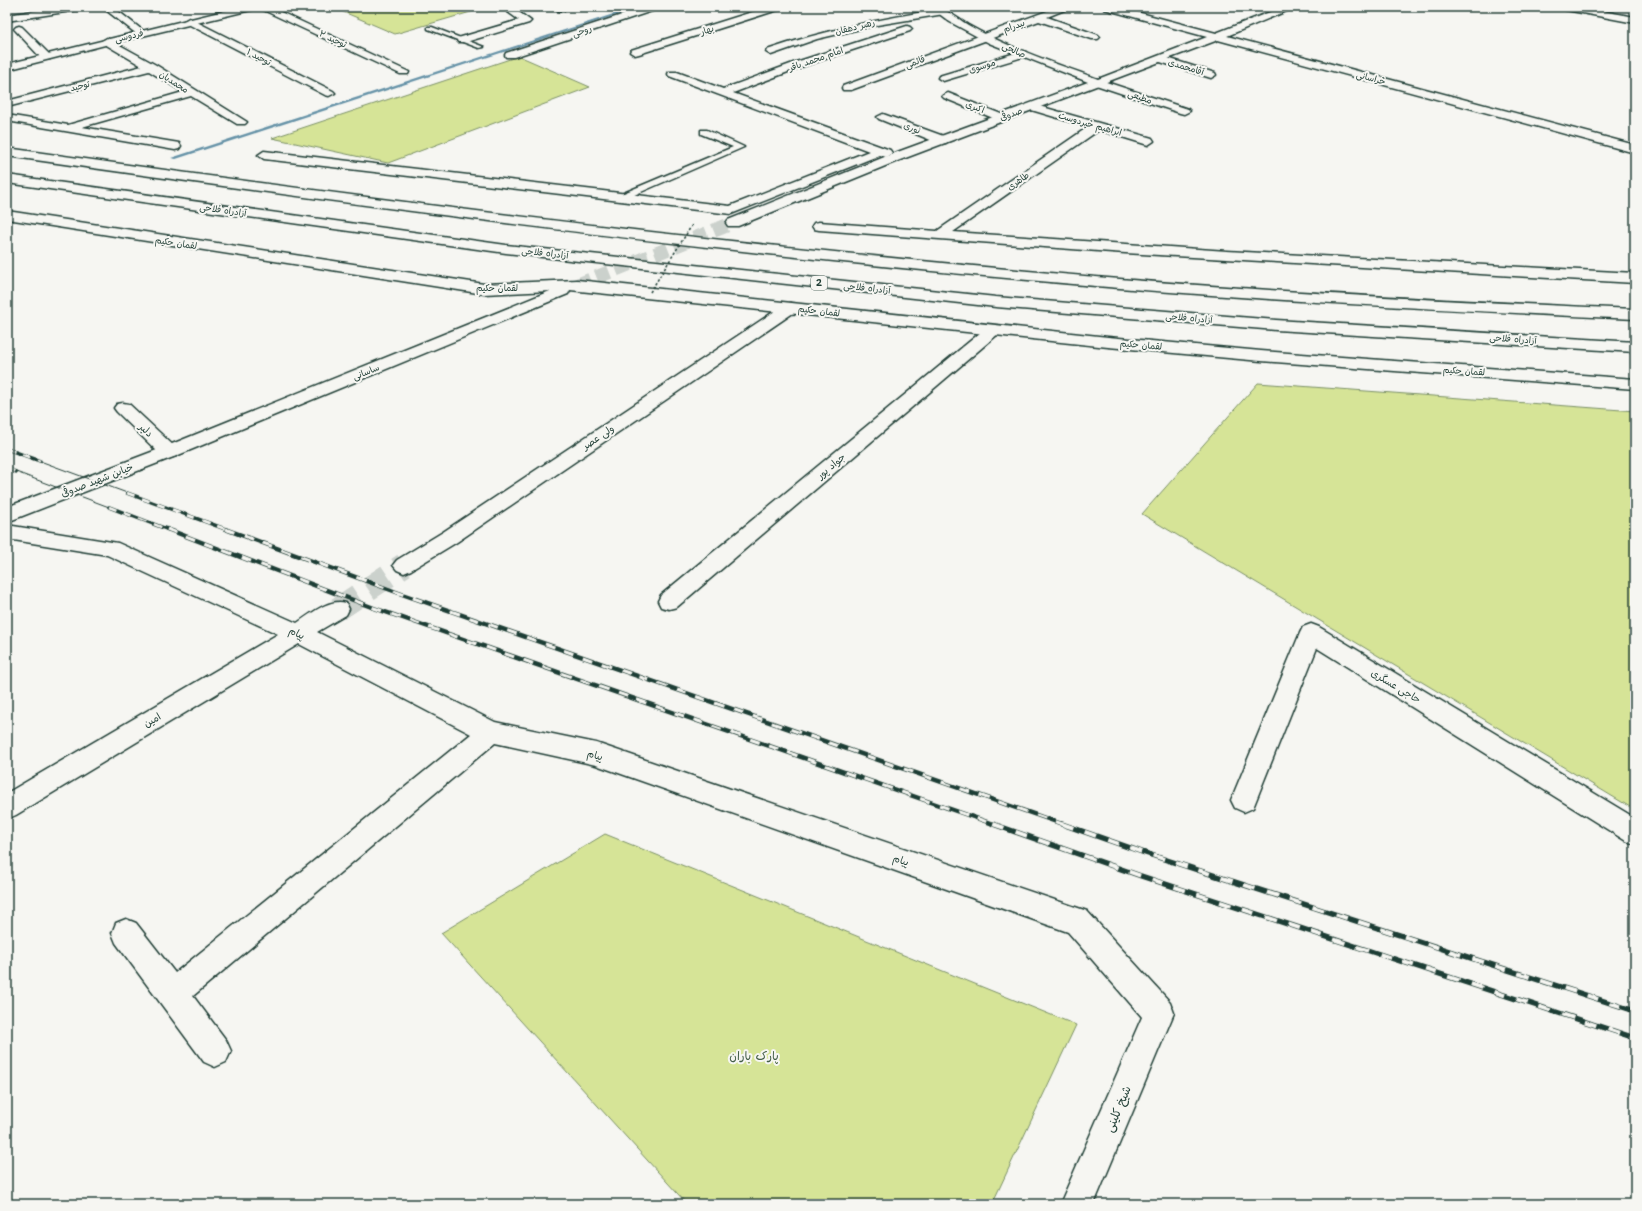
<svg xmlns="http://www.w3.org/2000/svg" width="1642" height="1211" viewBox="0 0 1642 1211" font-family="'Shantell Sans','Playpen Sans Arabic',sans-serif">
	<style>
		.green { fill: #d6e497; stroke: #7a9066 }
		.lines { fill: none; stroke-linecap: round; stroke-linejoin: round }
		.stream { fill: #6592a7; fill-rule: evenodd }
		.street-tunnel { stroke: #cbd1cc; stroke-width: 24; stroke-dasharray: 24 12; stroke-linecap: butt }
		.secondary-tunnel { stroke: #cbd1cc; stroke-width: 14; stroke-dasharray: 14 7; stroke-linecap: butt }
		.lane-casing { stroke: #1f3d34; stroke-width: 3 }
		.street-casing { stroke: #1f3d34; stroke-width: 3 }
		.secondary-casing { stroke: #1f3d34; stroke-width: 3 }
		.highway-casing { stroke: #1f3d34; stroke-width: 3 }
		.lane { fill: #f6f6f2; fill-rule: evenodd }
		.street { fill: #f6f6f2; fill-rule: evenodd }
		.secondary { fill: #f6f6f2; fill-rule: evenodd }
		.highway { fill: #f6f6f2; fill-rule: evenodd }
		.tram { stroke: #1f3d34; stroke-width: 1 }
		.rail-far2-casing { stroke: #1f3d34; stroke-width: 3.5 }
		.rail-far1-casing { stroke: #1f3d34; stroke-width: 4.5 }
		.rail-casing { stroke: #1f3d34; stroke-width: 5.5 }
		.rail-far2 { stroke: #f6f6f2; stroke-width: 2.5; stroke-dasharray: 8; stroke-linecap: butt }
		.rail-far1 { stroke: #f6f6f2; stroke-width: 3; stroke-dasharray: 10; stroke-linecap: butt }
		.rail { stroke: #f6f6f2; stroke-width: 4; stroke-dasharray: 12; stroke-linecap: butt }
		.path-bridge { stroke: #1f3d34; stroke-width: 1.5; stroke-dasharray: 2.5 2; stroke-linecap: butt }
		.labels { text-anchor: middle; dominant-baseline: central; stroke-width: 4; stroke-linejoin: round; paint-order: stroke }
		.far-street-label { font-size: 9px; fill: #1f3d34; stroke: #f6f6f2 }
		.shield { fill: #f6f6f2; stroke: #60746d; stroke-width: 1 }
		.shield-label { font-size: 9px; font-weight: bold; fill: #1f3d34 }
		.street-label { font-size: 10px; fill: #1f3d34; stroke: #f6f6f2 }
		.near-park-label { font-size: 12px; fill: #445e48; stroke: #f6f6f2 }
		.near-street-label { font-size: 12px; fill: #1f3d34; stroke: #f6f6f2 }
	</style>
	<rect width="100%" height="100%" fill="#f6f6f2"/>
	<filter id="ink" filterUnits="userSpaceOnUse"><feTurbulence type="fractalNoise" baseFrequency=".025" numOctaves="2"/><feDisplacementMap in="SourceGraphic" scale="8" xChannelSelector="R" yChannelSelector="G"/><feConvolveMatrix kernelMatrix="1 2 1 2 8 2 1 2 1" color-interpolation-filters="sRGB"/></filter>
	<g filter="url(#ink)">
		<g class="green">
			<path d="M 332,7 L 488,7 L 395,34 Z"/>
			<path d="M 519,56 L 590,87 L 388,163 L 272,138 Z"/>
			<path d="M 1258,383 L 1635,411 L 1635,810 L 1142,514 Z"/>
			<path d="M 605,834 L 1076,1025 L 992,1204 L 687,1204 L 441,933 Z"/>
		</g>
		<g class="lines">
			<path class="stream" d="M 635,7 L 641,7 L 176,159 L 171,158 Z"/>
			<path class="street-tunnel" d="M 338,609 L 404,565"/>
			<path class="secondary-tunnel" d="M 577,285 L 733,223"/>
			<defs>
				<g id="lane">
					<path d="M 554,7 L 561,7 L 564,10 L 559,11 Z"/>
					<path d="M 428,27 L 432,27 L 484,47 L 479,48 L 428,29 Z"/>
					<path d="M 701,130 L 707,130 L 744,147 L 625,199 L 619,199 L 619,195 L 733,147 L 701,134 Z"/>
				</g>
				<g id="street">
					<path d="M 60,7 L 83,7 L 78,10 L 7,21 L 7,15 Z"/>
					<path d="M 102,7 L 113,7 L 146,33 L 144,35 L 138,35 Z"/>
					<path d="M 257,7 L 270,7 L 409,72 L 408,74 L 400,74 Z"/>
					<path d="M 501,7 L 512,7 L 531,21 L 529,23 L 466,42 L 458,42 L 457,40 L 458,38 L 519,20 Z"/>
					<path d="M 646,7 L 660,7 L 658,9 L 514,57 L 506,57 L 505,55 L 506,53 Z"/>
					<path d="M 768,7 L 783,7 L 781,9 L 639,54 L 635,55 L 630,52 L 631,50 Z"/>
					<path d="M 1058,7 L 1072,7 L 1047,17 L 1098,35 L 1100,37 L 1098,39 L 1092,39 L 1039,21 L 851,90 L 843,90 L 842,88 L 843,86 Z"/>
					<path d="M 941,9 L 944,10 L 944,14 L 877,25 L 817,39 L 771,55 L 766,52 L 767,50 C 825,30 881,19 941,9 Z"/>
					<path d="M 189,18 L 333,91 L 335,93 L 329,96 L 325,95 L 186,23 L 184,21 Z"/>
					<path d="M 19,26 L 22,27 L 50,55 L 51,57 L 50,59 L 42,59 L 16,31 L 14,29 L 16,27 Z"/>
					<path d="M 907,26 L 910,27 L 912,29 L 910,31 L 804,66 L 733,93 L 890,150 L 892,153 L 886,157 L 880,155 L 731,214 L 264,159 L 258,155 L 264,151 L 730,206 L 869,151 L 669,76 L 668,74 L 669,72 L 677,72 L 723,89 L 796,62 Z"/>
					<path d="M 107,38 L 156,65 L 247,122 L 245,124 L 237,124 L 191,96 L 82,127 L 179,143 L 181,146 L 179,149 L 175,150 L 7,121 L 7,115 L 68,125 L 183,92 L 149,71 L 7,107 L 7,101 L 142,66 L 103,43 L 102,41 Z"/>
					<path d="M 1022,51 L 1026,52 L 1027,54 L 1026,56 L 943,81 L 938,78 L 939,76 Z"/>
					<path d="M 1161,56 L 1215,73 L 1216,75 L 1211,78 L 1157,61 L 1156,59 Z"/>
					<path d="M 1097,79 L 1188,109 L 1190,111 L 1184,114 L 1180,113 L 1093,84 L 1092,82 Z"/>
					<path d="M 948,93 L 1006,116 L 1008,118 L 1002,121 L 998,120 L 944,98 L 942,96 Z"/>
					<path d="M 1032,104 L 1152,138 L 1154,141 L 1148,145 L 1099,130 L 953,232 L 1227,251 L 1635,273 L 1635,283 L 1125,253 L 819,230 L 814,229 L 812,226 L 814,223 L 819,222 L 937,231 L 1088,127 L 1028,109 L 1026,107 Z"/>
					<path d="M 883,114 L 946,137 L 948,140 L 946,143 L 938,143 L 879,119 L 877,117 Z"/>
					<path d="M 790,303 L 796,305 L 798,308 L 796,311 L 457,542 L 411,570 L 404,573 L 397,570 L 393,565 L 397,560 L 443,532 L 784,305 Z"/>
					<path d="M 992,326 L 998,328 L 1000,331 L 998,334 L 677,607 L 669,609 L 661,607 L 658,601 L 661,595 L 986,328 Z"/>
					<path d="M 123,403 L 129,404 L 176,448 L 178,452 L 176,456 L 169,458 L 162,456 L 117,412 L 114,408 L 117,404 Z"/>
					<path d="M 7,525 L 118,543 L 297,623 C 311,614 329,598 346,603 L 349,609 L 346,615 L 317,632 L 495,722 L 596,743 L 1087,911 L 1170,1002 L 1174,1013 L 1094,1204 L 1060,1204 L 1142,1017 L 1068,932 L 596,765 L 495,743 L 193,996 L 226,1040 L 231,1051 L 226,1062 L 215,1067 L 204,1062 L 116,943 L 112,933 L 116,923 L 126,919 L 136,923 L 175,973 L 471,734 L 299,644 L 16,815 L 7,819 L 7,793 L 278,634 L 107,555 L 7,539 Z"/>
					<path d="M 1311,624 L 1319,627 L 1635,818 L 1635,844 L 1626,841 L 1317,648 L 1253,808 L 1244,812 L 1235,808 L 1231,800 L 1300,633 L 1303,627 Z"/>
				</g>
				<g id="secondary">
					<path d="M 240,7 L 257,7 L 255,9 L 109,44 L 7,70 L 7,64 Z"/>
					<path d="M 930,7 C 945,7 955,17 968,25 C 1009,48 1054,63 1098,79 L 1207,37 L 1104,9 L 1102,7 L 1118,7 L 1216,33 L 1283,7 L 1296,7 L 1227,36 L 1635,145 L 1635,153 L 1218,40 L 900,160 L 738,226 L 728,226 L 726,223 L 728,220 L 892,154 L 1088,82 L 989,43 L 950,22 Z"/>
					<path d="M 1561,7 L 1581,7 L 1635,17 L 1635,23 L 1566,10 Z"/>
					<path d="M 7,211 L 484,284 L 577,280 L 1108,337 L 1261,351 L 1635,379 L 1635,389 L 1261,361 L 1108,347 L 570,290 L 568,294 L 176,456 L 7,522 L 7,507 L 162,448 L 550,291 L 484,294 L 7,219 Z"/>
				</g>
				<g id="highway">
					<path d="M 7,148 C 346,196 686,240 1028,271 C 1230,290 1432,300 1635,309 L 1635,319 C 1432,309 1230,299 1028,280 C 686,249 346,204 7,156 Z"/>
					<path d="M 7,175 L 506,245 L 996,297 L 1276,320 L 1635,342 L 1635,352 L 1276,330 L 996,307 L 506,253 L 7,183 Z"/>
				</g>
			</defs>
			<use href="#lane" class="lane-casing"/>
			<use href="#street" class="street-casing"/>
			<use href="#secondary" class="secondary-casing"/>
			<use href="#highway" class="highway-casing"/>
			<use href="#lane" class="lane"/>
			<use href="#street" class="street"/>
			<use href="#secondary" class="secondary"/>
			<use href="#highway" class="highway"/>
			<g class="tram">
				<path d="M 40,461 L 127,493"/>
				<path d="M 16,472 L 109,507"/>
			</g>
			<defs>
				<g id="rail-far2">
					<path d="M 7,449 L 40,461"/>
					<path d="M 7,468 L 16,472"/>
					<path d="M 127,493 L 228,530"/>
					<path d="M 109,507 L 169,530"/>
				</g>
				<g id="rail-far1">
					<path d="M 167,529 L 374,608 L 996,825"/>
					<path d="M 225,529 L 399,593 L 1065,825"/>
				</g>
				<g id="rail">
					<path d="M 993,824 L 1141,876 L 1635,1038"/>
					<path d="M 1062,824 L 1142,852 L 1635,1011"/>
				</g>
			</defs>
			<use href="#rail-far2" class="rail-far2-casing"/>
			<use href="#rail-far1" class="rail-far1-casing"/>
			<use href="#rail" class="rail-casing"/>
			<use href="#rail-far2" class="rail-far2"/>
			<use href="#rail-far1" class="rail-far1"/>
			<use href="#rail" class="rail"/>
			<path class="path-bridge" d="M 650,292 L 692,225"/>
		</g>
	</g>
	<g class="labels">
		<g class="far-street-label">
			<text transform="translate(1014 26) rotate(-19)">بیدرام</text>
			<text transform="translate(855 27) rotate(-14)">رهبر دهقان</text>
			<text transform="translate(707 30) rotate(-18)">بهار</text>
			<text transform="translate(582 31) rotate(-18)">روحی</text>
			<text transform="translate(129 36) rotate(-13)">فردوسی</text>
			<text transform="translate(333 39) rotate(25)">توحید ۲</text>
			<text transform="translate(1014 50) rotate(24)">صالحی</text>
			<text transform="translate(259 57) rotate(27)">توحید ۱</text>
			<text transform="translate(816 59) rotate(-19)">امام محمد باقر</text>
			<text transform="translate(915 62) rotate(-21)">قائمی</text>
			<text transform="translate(982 66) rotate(-17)">موسوی</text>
			<text transform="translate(1186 67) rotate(17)">آقامحمدی</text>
			<text transform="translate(1371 78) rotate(15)">خراسانی</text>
			<text transform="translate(174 82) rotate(33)">محمدیان</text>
			<text transform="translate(80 86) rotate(-14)">توحید</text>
			<text transform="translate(1140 97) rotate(19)">مطیعی</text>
			<text transform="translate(975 107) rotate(21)">اکبری</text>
			<text transform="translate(1011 114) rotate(-20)">صدوقی</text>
			<text transform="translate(1090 124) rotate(16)">ابراهیم خیردوست</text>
			<text transform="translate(912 128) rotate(22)">نوری</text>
			<text transform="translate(1018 181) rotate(-35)">طاهری</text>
			<text transform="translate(223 210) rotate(8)">آزادراه فلاحی</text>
			<text transform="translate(176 243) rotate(9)">لقمان حکیم</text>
			<text transform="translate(545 253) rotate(6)">آزادراه فلاحی</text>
			<text x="497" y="288">لقمان حکیم</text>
			<text transform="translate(867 288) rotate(6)">آزادراه فلاحی</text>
			<text transform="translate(819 311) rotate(7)">لقمان حکیم</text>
			<text transform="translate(1189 318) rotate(5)">آزادراه فلاحی</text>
			<text transform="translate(1513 339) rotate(4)">آزادراه فلاحی</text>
			<text transform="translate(1141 345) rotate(5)">لقمان حکیم</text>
			<text transform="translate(1464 371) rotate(4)">لقمان حکیم</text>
			<text transform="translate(366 372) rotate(-22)">ساسانی</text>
		</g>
		<rect class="shield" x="811" y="276" width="16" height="14" rx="3"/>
		<g class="shield-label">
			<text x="819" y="283">2</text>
		</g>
		<g class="street-label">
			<text transform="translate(146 430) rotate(43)">دلیر</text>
			<text transform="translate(598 437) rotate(-34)">ولی عصر</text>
			<text transform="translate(831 466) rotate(-40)">جواد پور</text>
			<text transform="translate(97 480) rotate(-21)">خیابن شهید صدوقی</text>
			<text transform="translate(297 633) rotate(26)">پیام</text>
			<text transform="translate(1396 686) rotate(31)">حاجی عسگری</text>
			<text transform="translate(152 720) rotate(-31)">امین</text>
			<text transform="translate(595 755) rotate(15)">پیام</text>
			<text transform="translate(901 860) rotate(19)">پیام</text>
		</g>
		<g class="near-park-label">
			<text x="754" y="1056">پارک باران</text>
		</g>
		<g class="near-street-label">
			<text transform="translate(1118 1109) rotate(-67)">شیخ کلینی</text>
		</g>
	</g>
	<rect width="1642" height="1211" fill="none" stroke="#f6f6f2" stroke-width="24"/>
	<rect x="12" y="12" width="1618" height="1187" fill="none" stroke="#1f3d34" stroke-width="1.5" filter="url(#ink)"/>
</svg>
